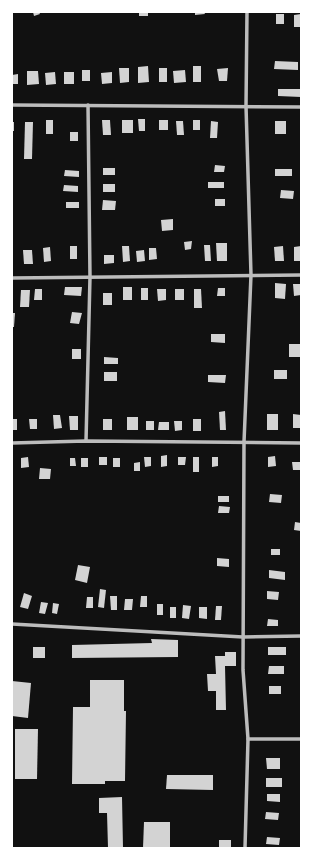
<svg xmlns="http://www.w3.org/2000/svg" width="313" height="860" viewBox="0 0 313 860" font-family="Montserrat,sans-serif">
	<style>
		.building { fill: #d3d3d3 }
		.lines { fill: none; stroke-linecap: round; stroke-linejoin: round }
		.minor { stroke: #bcbcbc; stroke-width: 3.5 }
	</style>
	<rect width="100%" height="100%" fill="#111"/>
	<g class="building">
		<path d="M 33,12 L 39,12 L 40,14 L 34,16 Z"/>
		<rect x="139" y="12" width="9" height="4"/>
		<path d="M 195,12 L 204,12 L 205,14 L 195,15 Z"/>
		<rect x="276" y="14" width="8" height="10"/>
		<path d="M 301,14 L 301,27 L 294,27 L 294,15 Z"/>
		<path d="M 275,61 L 298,62 L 298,70 L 274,69 Z"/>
		<path d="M 148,66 L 149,82 L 138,83 L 138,67 Z"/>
		<rect x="193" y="66" width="8" height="16"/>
		<path d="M 119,68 L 129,68 L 129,82 L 120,83 Z"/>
		<rect x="159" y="68" width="8" height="14"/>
		<path d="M 228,68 L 227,81 L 219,81 L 217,69 Z"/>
		<rect x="82" y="70" width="8" height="11"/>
		<path d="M 185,70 L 186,82 L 174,83 L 173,71 Z"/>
		<path d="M 27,71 L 38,71 L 39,84 L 27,85 Z"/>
		<path d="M 55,72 L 56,84 L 46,85 L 45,73 Z"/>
		<rect x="64" y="72" width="10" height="12"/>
		<path d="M 112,72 L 112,83 L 102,84 L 101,73 Z"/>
		<path d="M 18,74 L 18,84 L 12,84 L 12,75 Z"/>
		<path d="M 278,89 L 301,89 L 301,97 L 278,96 Z"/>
		<path d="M 138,119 L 145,119 L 145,131 L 139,131 Z"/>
		<rect x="46" y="120" width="7" height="14"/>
		<path d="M 102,120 L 110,120 L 111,135 L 103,135 Z"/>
		<rect x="122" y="120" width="11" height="13"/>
		<rect x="159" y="120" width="9" height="10"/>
		<rect x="193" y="120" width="7" height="10"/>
		<path d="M 176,121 L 183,121 L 184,135 L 177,135 Z"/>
		<path d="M 211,121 L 218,122 L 217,138 L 210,138 Z"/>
		<rect x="275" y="121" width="11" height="13"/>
		<rect x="12" y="122" width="2" height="9"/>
		<path d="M 25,122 L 33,122 L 32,159 L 24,159 Z"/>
		<rect x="70" y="132" width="8" height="9"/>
		<path d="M 215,165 L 225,166 L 224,172 L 214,172 Z"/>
		<rect x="103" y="168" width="12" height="7"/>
		<rect x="275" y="169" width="17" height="7"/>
		<path d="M 65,170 L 79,171 L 79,177 L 64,176 Z"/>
		<rect x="208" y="182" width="16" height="6"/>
		<rect x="103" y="184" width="12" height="8"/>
		<path d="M 64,185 L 78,186 L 78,192 L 63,191 Z"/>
		<path d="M 281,190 L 294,191 L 293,199 L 280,198 Z"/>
		<rect x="215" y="199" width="10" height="7"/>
		<path d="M 103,200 L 116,201 L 115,210 L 102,210 Z"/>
		<rect x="66" y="202" width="13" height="6"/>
		<path d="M 173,219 L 173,230 L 162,231 L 161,220 Z"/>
		<path d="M 192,241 L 191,249 L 185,250 L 184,242 Z"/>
		<path d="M 216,243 L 227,243 L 227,261 L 217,261 Z"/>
		<path d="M 204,245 L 210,245 L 211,261 L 205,261 Z"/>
		<rect x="70" y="246" width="7" height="13"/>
		<path d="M 122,246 L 129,246 L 130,261 L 123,262 Z"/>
		<path d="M 283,246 L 284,261 L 275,261 L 274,247 Z"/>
		<path d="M 301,246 L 301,261 L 294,261 L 294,247 Z"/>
		<path d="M 50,247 L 51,261 L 44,262 L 43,248 Z"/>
		<path d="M 149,248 L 156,248 L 157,259 L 149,260 Z"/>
		<path d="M 23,250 L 32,250 L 33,264 L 24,264 Z"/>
		<path d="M 144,250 L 145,261 L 137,262 L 136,251 Z"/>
		<path d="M 104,255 L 114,255 L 114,263 L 104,264 Z"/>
		<path d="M 275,283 L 286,284 L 285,299 L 275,298 Z"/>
		<path d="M 293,284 L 301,284 L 301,295 L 294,296 Z"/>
		<path d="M 65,287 L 82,287 L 81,296 L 64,295 Z"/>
		<rect x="123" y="287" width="9" height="13"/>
		<rect x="141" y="288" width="7" height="12"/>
		<path d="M 218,288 L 225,288 L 225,296 L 217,296 Z"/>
		<path d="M 35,289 L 42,289 L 42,300 L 34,300 Z"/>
		<path d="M 157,289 L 166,289 L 166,300 L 158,301 Z"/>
		<rect x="175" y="289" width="9" height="11"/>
		<path d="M 194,289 L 201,289 L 202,308 L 194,308 Z"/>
		<path d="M 21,290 L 30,290 L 29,307 L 20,307 Z"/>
		<rect x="103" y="293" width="9" height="12"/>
		<path d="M 72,312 L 82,313 L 79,324 L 70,323 Z"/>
		<path d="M 12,313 L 15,313 L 14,327 L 12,327 Z"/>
		<path d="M 211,334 L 225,334 L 225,343 L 211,342 Z"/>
		<rect x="289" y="344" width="12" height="13"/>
		<rect x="72" y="349" width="9" height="10"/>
		<path d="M 104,357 L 118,358 L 118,364 L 104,364 Z"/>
		<rect x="274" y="370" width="13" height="9"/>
		<rect x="104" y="372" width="13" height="9"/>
		<path d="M 208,375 L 226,375 L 225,383 L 208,382 Z"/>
		<path d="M 225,411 L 226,430 L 220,430 L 219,412 Z"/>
		<rect x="267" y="414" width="11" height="16"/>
		<path d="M 293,414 L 301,415 L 301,428 L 293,428 Z"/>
		<path d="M 53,415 L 60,415 L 62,428 L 54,429 Z"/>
		<path d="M 69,416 L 78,416 L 78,430 L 70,430 Z"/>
		<rect x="127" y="417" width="11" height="13"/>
		<rect x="12" y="419" width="5" height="11"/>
		<path d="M 29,419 L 37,419 L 37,429 L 30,429 Z"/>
		<rect x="103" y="419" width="9" height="11"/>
		<rect x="193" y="419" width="8" height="12"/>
		<rect x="146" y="421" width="8" height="9"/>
		<path d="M 174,421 L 182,421 L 182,430 L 175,431 Z"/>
		<path d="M 159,422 L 169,422 L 169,430 L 158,430 Z"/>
		<path d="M 167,455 L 167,466 L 161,467 L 161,456 Z"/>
		<path d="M 275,456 L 276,466 L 268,467 L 268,457 Z"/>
		<path d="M 28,457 L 29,467 L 21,468 L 21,458 Z"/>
		<rect x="99" y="457" width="8" height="8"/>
		<path d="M 144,457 L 151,457 L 151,466 L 145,467 Z"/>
		<path d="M 178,457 L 186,457 L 185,465 L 178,465 Z"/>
		<rect x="193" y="457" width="6" height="15"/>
		<path d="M 212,457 L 218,457 L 218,466 L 212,467 Z"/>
		<path d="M 70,458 L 75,458 L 76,466 L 70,466 Z"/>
		<rect x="81" y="458" width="7" height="9"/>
		<rect x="113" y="458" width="7" height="9"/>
		<path d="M 140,462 L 140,471 L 134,471 L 134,463 Z"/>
		<path d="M 292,462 L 300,462 L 301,470 L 293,470 Z"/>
		<path d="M 40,468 L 51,469 L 50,479 L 39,479 Z"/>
		<path d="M 270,494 L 282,495 L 281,503 L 269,502 Z"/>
		<rect x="218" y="496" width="11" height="6"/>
		<path d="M 219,506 L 230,507 L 229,513 L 218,513 Z"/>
		<path d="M 295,522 L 301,523 L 301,531 L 294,530 Z"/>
		<rect x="271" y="549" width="9" height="6"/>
		<path d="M 217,558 L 229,559 L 229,567 L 217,566 Z"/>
		<path d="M 78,565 L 90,567 L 87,583 L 75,580 Z"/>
		<path d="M 269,570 L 285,572 L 285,580 L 269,578 Z"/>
		<path d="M 100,589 L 106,590 L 104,608 L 98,607 Z"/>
		<path d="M 267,591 L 279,592 L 278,600 L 267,599 Z"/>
		<path d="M 24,593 L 32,596 L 28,609 L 20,607 Z"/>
		<path d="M 110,596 L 117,596 L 117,610 L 111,610 Z"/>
		<path d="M 141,596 L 147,596 L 147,607 L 140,607 Z"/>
		<path d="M 87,597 L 93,597 L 93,608 L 86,608 Z"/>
		<path d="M 125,599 L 133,599 L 132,610 L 124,610 Z"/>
		<path d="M 41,602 L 48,603 L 45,614 L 39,613 Z"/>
		<path d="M 53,603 L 59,604 L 57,614 L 52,613 Z"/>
		<rect x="157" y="604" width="6" height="11"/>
		<path d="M 183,605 L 191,606 L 189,619 L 182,618 Z"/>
		<path d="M 216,606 L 222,606 L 221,620 L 215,620 Z"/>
		<rect x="170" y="607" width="6" height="11"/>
		<path d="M 199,607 L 207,607 L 207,619 L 199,618 Z"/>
		<path d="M 268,619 L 278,620 L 278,626 L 267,626 Z"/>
		<path d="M 151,639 L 178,640 L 178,657 L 72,658 L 72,645 L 152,643 Z"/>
		<rect x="33" y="647" width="12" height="11"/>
		<rect x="268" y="647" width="18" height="8"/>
		<path d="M 225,652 L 236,652 L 236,666 L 225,666 L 226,710 L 216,710 L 216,691 L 208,691 L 207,674 L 216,674 L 215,656 L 225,656 Z"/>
		<path d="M 269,666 L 284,666 L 284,674 L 268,674 Z"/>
		<path d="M 90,680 L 124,680 L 124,711 L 126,711 L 125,781 L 105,781 L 105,784 L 72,784 L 73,707 L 90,707 Z"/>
		<path d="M 12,681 L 31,683 L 28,718 L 12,716 Z"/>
		<rect x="269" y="686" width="12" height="8"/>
		<path d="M 15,729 L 38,729 L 37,779 L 15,779 Z"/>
		<path d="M 266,758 L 280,758 L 280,769 L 267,769 Z"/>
		<path d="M 167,775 L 213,775 L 213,790 L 166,789 Z"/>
		<rect x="266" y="778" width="16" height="9"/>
		<path d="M 267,794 L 280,794 L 280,802 L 267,801 Z"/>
		<path d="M 122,797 L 123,848 L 108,848 L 107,813 L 99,813 L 99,798 Z"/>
		<path d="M 266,812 L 279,813 L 278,820 L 265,819 Z"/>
		<path d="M 144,822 L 170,822 L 170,848 L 143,848 Z"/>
		<path d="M 267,837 L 280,838 L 279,845 L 266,844 Z"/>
		<rect x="219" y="840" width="12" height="8"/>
	</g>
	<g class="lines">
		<g class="minor">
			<path d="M 12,105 L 301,107"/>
			<path d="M 12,278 L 301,275"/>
			<path d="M 86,441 L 90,277 L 88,105"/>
			<path d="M 12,443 L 86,441 L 301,443"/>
			<path d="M 12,624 L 243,637 L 301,636"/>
			<path d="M 248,739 L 301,739"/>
			<path d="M 245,848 L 248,739 L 243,670 L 244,442 L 251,275 L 246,106 L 247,12"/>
		</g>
	</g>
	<rect width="313" height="860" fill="none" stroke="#ffffff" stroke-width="26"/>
</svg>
